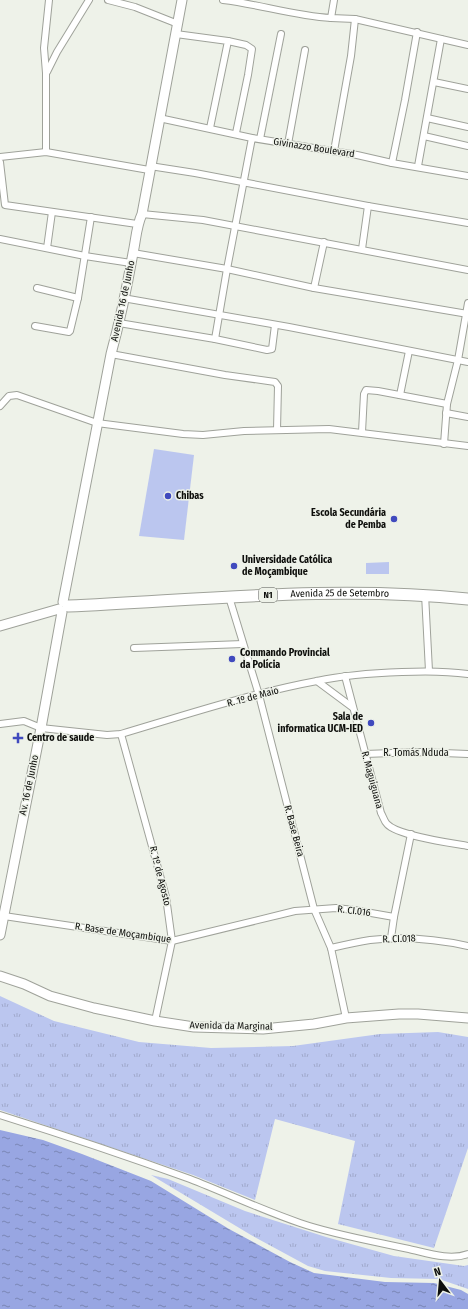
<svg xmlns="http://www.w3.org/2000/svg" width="468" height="1309" viewBox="0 0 468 1309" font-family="'Fira Sans Condensed',sans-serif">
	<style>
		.grass { fill: url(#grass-tufts) }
		.pitch { fill: #bbc6ef }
		.water { fill: url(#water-ripples) }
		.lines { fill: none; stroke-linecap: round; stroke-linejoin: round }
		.street-casing { stroke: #9fa29a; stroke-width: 8 }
		.secondary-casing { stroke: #9fa29a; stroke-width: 11 }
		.highway-casing { stroke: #9fa29a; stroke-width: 13 }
		.street { stroke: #fff; stroke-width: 6 }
		.secondary { stroke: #fff; stroke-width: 9 }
		.highway { stroke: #fff; stroke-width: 11 }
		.poi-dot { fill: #404abe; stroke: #eef2e9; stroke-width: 1.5 }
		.labels { text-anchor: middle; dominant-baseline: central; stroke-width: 3; stroke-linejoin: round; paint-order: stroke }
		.shield { fill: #eef2e9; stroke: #50524e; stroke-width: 1 }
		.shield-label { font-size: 9px; font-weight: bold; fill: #0d0e0b }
		.street-label { font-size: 10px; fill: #0d0e0b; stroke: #eef2e9 }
		.poi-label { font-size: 10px; font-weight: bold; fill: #0d0e0b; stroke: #eef2e9; text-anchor: start }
	</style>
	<defs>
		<pattern id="grass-tufts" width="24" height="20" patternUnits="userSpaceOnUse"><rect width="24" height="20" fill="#bbc6ef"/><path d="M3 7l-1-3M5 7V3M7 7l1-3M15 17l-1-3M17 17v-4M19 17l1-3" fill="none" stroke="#a0a9cc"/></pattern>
		<pattern id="water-ripples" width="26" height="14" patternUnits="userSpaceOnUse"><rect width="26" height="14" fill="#98a6e2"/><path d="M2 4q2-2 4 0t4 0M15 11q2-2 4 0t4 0" fill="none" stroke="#7a86b5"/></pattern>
	</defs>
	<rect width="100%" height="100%" fill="#eef2e9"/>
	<g class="grass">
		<path d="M 0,996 L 54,1021 L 139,1042 L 211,1048 L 293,1046 L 380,1034 L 438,1032 L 468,1037 L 468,1148 L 434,1248 L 338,1224 L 355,1141 L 275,1119 L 255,1200 L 193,1175 L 0,1110 Z"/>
		<path d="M 151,1175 L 168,1179 L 245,1211 L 326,1237 L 394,1256 L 464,1266 L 468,1265 L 468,1289 L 439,1279 L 391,1278 L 325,1271 L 308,1266 L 251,1235 Z"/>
	</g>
	<g class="pitch">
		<path d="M 154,449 L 194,455 L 184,540 L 139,536 Z"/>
		<path d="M 389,562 L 389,574 L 366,574 L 366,563 Z"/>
	</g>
	<path class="water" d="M 0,1130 L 43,1140 L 82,1154 L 151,1181 L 229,1229 L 290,1262 L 314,1273 L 385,1282 L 434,1283 L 461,1290 L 468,1294 L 468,1309 L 0,1309 Z"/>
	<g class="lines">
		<defs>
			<g id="street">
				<path d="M 108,0 L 135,7 L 178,24"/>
				<path d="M 223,0 C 259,4 294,16 331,18"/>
				<path d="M 334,0 L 331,18 L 355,19 L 468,45"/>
				<path d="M 176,34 L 228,41 L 210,128"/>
				<path d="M 228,41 L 246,45 L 252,49 L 248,75 L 236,133"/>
				<path d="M 47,72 L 57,52 L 89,0"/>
				<path d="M 434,82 L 468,89"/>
				<path d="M 159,118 L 252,138 L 357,155 L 392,163 L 468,176"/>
				<path d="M 427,118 L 468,127"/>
				<path d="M 424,136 L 468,146"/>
				<path d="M 260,139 L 281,34"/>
				<path d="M 288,144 L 305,50"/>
				<path d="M 334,151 L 351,56 L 355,19"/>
				<path d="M 46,152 L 46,73 L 44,48 L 49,0"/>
				<path d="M 0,157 L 46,152 L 149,170"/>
				<path d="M 0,162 L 5,205 L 137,224"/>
				<path d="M 392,163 L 405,100 L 417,32"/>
				<path d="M 150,166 L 195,173 L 368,206 L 468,223"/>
				<path d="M 418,166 L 441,39"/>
				<path d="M 142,214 L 203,220 L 468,270"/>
				<path d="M 0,239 L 85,256 L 131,263"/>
				<path d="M 47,248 L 52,212"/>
				<path d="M 362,249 L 368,206"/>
				<path d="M 133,253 L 227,269 L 314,288 L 468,314"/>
				<path d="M 37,288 L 78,298"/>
				<path d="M 314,288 L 324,242"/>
				<path d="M 123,298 L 289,327 L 468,362"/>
				<path d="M 119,323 L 215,339 L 267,350 L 272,349 L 275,325"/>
				<path d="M 35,326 L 69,332 L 70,331 L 78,298 L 91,217"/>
				<path d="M 215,339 L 227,269 L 252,138"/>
				<path d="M 111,354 L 225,375 L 275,382 L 278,386 L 277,430"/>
				<path d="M 400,395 L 409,351"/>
				<path d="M 0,406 L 9,396 L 17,395 L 97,423 L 183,434 L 203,435 L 244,431 L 329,429 L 468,446"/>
				<path d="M 446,413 L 468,417"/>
				<path d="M 362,432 L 364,394 L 366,390 L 378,391 L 447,404"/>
				<path d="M 444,444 L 447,404 L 458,360 L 468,303"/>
				<path d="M 425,594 L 429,671"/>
				<path d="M 229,597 L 259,695 L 314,909 L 331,948 L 346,1018"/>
				<path d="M 134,648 L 243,644"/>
				<path d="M 345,676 L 381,813 C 383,816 384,821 387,824 C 398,836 451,843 468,846"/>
				<path d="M 317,681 L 352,707"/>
				<path d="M 0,724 L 24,721 L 41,728 L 107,735 L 121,734 C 185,715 252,693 317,681 C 345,675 373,673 402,672 C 424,671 446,671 468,674"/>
				<path d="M 121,734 L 166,897 L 172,941 L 155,1021"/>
				<path d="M 365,754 L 419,752 L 468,754"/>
				<path d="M 4,916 L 172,941 L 295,911 L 336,908 L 354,910 L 394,917"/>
				<path d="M 391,938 L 394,917 L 411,834"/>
				<path d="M 331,948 C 344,945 357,942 370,940 C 403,936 436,939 468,946"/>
				<path d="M 0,1115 C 64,1135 127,1156 190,1179 C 226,1193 262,1210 300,1223 C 335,1235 372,1241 409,1249 C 427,1253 450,1261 468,1254"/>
			</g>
			<g id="secondary">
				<path d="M 63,602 L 111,354 C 120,321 127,287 133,253 C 136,240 136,227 142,214 L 182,0"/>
				<path d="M 0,626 L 59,609"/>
				<path d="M 0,935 L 41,728 L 62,612"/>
				<path d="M 0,976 L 24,984 L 50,996 L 94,1008 L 155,1021 L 194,1027 L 263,1029 L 314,1024 L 346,1018 L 399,1014 L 418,1014 L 468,1018"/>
			</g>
			<g id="highway">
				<path id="s1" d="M 68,606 C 202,600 335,585 468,599"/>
			</g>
		</defs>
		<use href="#street" class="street-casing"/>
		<use href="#secondary" class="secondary-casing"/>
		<use href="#highway" class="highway-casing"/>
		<use href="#street" class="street"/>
		<use href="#secondary" class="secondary"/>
		<use href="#highway" class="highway"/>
	</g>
	<g class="poi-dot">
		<circle cx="168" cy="496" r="4"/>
		<circle cx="394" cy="519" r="4"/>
		<circle cx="234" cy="566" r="4"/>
		<circle cx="232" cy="659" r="4"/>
		<circle cx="371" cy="723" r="4"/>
		<path d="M16 732h4v4h4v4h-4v4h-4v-4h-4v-4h4z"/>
	</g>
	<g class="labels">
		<rect class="shield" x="259" y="588" width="18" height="14" rx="3"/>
		<g class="shield-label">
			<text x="268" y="595">N1</text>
		</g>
		<g class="street-label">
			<text transform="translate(314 148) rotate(9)">Givinazzo Boulevard</text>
			<text transform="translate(123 301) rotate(-78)">Avenida 16 de Junho</text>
			<text stroke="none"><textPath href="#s1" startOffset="272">Avenida 25 de Setembro</textPath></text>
			<text transform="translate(253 697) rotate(-15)">R. 1º de Maio</text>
			<text x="416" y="753">R. Tomás Nduda</text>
			<text transform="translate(372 780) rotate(75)">R. Maguiguana</text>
			<text transform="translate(29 785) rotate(-78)">Av. 16 de Junho</text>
			<text transform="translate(294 831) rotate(75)">R. Base Beira</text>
			<text transform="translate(160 876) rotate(76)">R. 1º de Agosto</text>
			<text transform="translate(354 911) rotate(7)">R. CI.016</text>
			<text transform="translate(123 933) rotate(8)">R. Base de Moçambique</text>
			<text transform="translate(399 939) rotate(-2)">R. CI.018</text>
			<text transform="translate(231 1026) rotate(1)">Avenida da Marginal</text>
		</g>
		<g class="poi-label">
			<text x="176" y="496">Chibas</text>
			<text x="386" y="513" text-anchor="end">Escola Secundária<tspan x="386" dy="12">de Pemba</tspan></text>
			<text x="242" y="560">Universidade Católica<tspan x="242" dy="12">de Moçambique</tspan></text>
			<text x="240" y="653">Commando Provincial<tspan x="240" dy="12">da Polícia</tspan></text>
			<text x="363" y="717" text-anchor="end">Sala de<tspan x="363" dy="12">informatica UCM-IED</tspan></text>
			<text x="27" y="738">Centro de saude</text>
		</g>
	</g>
	<g transform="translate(440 1281) rotate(344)" stroke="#eef2e9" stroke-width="3" paint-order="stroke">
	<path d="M0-3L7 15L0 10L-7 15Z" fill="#0d0e0b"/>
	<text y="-6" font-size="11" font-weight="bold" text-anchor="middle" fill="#0d0e0b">N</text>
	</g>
</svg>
